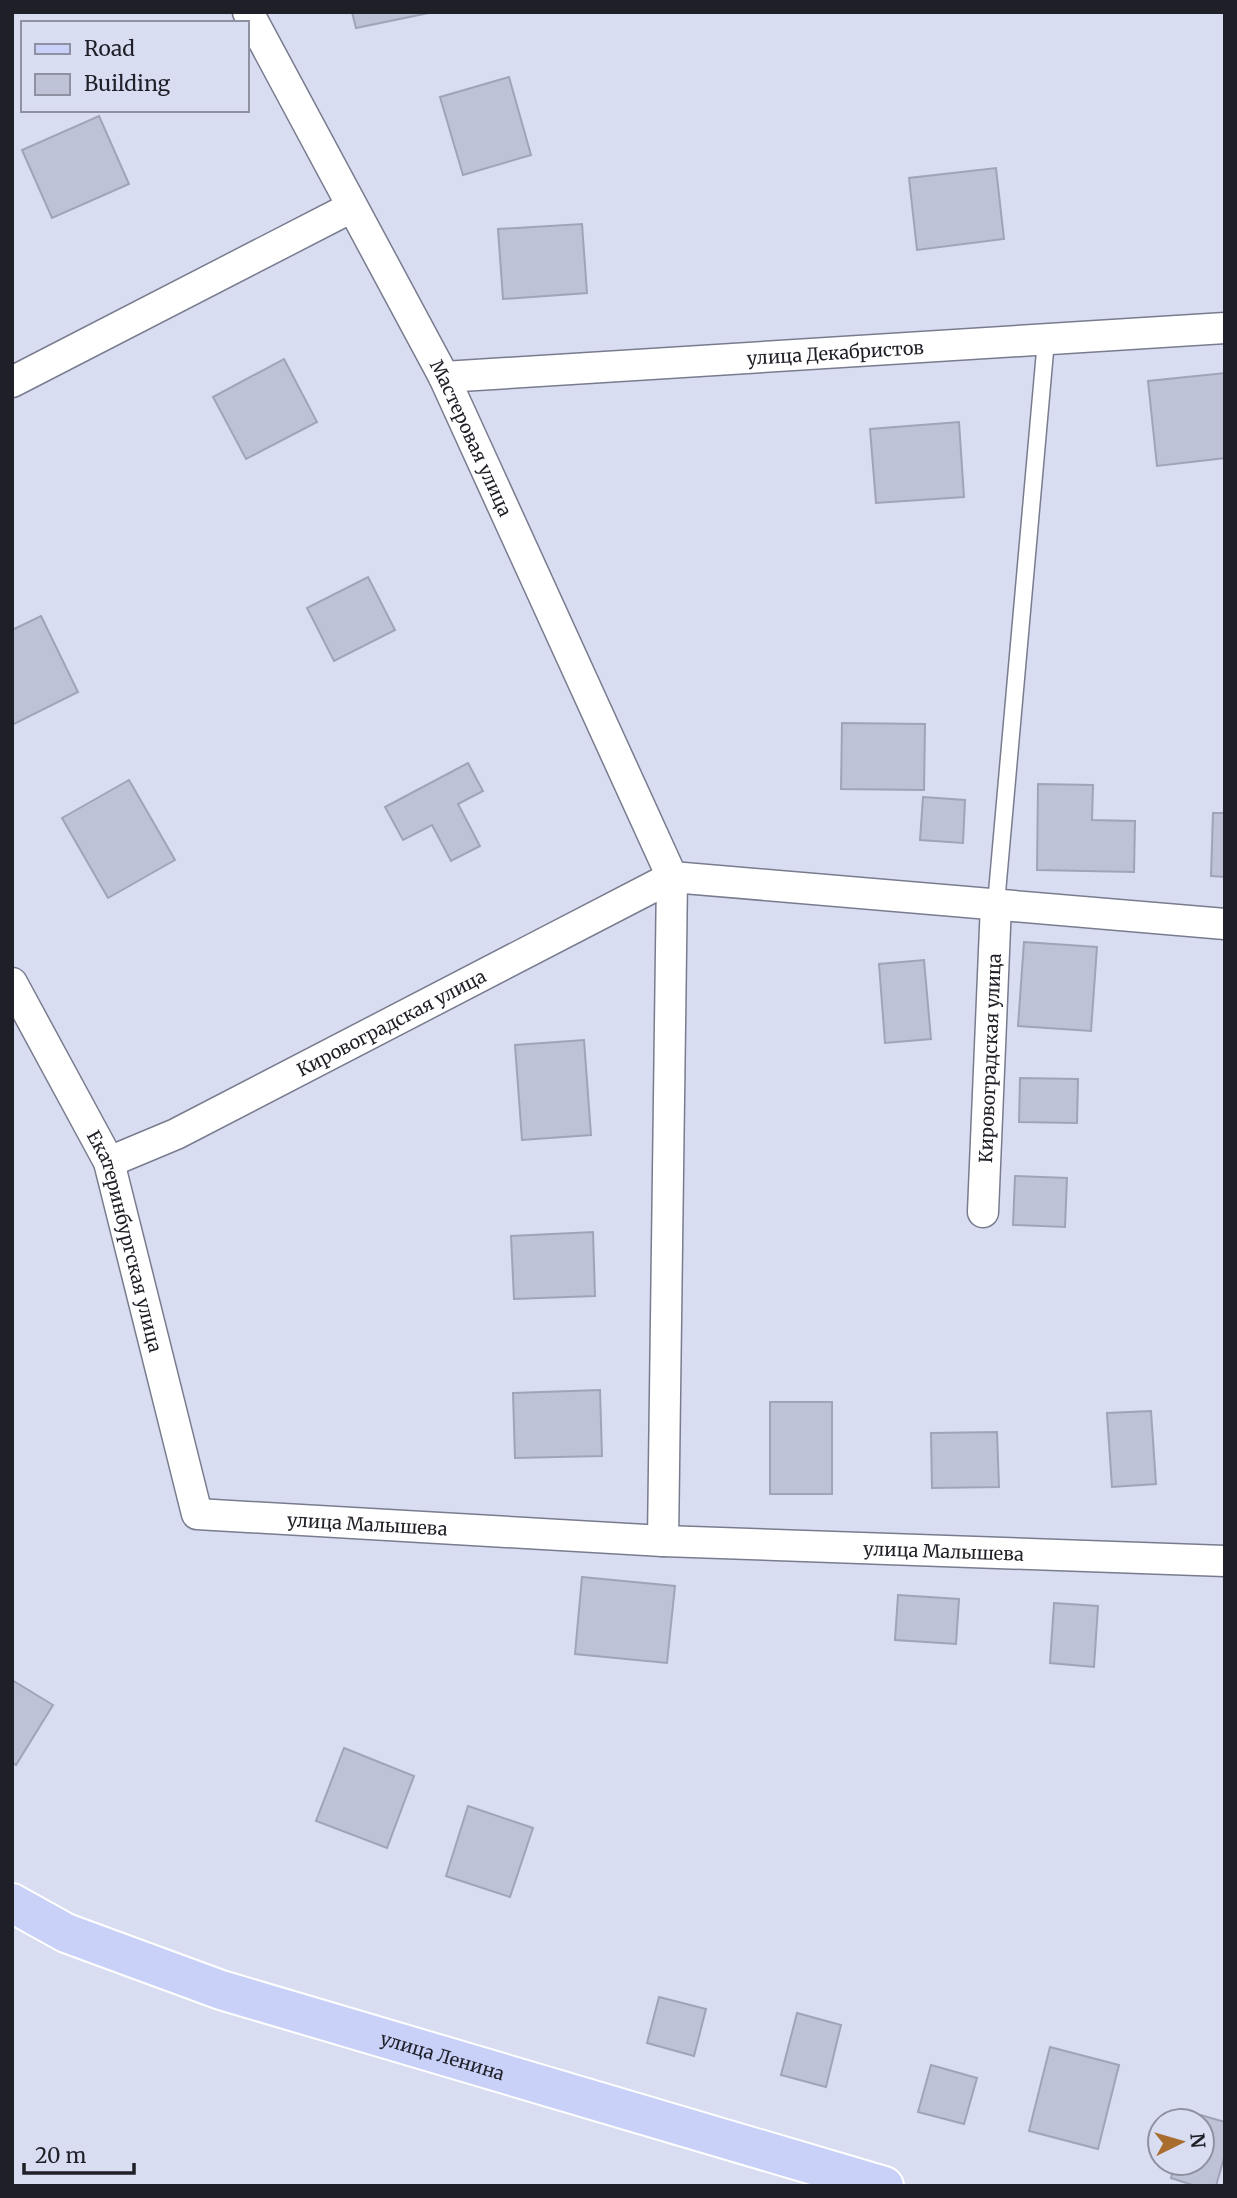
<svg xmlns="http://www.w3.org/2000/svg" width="1237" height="2198" viewBox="0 0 1237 2198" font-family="Merriweather,serif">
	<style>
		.building { fill: #bdc2d6; stroke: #a0a4b8; stroke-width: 2 }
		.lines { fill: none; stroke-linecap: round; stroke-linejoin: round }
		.service-casing { stroke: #787c8e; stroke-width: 19 }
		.minor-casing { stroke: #787c8e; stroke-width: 33 }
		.primary-casing { stroke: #fff; stroke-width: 42 }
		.service { stroke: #fff; stroke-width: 16 }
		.minor { stroke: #fff; stroke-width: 30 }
		.primary { stroke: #c9d1f9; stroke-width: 38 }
		.labels { text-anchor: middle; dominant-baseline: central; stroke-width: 6; stroke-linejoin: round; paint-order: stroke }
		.street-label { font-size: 18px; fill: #1e1f27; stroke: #d8ddf2 }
	</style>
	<rect width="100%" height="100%" fill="#d8ddf2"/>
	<g class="building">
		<path d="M 352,12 L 429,12 L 429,13 L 356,28 Z"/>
		<path d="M 509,77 L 531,155 L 463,175 L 440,97 Z"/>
		<path d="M 99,116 L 129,184 L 52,218 L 22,150 Z"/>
		<path d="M 996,168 L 1004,239 L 917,250 L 909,178 Z"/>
		<path d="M 582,224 L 587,293 L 503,299 L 498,229 Z"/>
		<path d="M 284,359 L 317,422 L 246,459 L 213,397 Z"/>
		<path d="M 1225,373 L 1225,458 L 1157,466 L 1148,381 Z"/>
		<path d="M 959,422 L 964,497 L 876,503 L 870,429 Z"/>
		<path d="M 368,577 L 395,630 L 334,661 L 307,608 Z"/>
		<path d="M 41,616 L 78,692 L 12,725 L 12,630 Z"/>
		<path d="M 842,723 L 925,724 L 924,790 L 841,789 Z"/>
		<path d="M 468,763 L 483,791 L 458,804 L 480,846 L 451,861 L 432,825 L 403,840 L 385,807 Z"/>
		<path d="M 129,780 L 175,860 L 108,898 L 62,818 Z"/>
		<path d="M 1038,784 L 1093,785 L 1092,820 L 1135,821 L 1134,872 L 1037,870 Z"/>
		<path d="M 923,797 L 965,800 L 963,843 L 920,840 Z"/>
		<path d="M 1213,813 L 1225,813 L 1225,877 L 1211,876 Z"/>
		<path d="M 1024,942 L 1097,947 L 1091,1031 L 1018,1026 Z"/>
		<path d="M 924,960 L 931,1039 L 885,1043 L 879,964 Z"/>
		<path d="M 584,1040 L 591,1135 L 522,1140 L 515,1045 Z"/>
		<path d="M 1020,1078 L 1078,1079 L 1077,1123 L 1019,1122 Z"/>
		<path d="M 1015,1176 L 1067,1178 L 1065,1227 L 1013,1225 Z"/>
		<path d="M 593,1232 L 595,1296 L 514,1299 L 511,1236 Z"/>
		<path d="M 600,1390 L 602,1456 L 515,1458 L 513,1393 Z"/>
		<rect x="770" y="1402" width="62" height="92"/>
		<path d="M 1151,1411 L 1156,1484 L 1112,1487 L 1107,1413 Z"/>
		<path d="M 997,1432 L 999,1487 L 932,1488 L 931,1433 Z"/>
		<path d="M 582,1577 L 675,1586 L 667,1663 L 575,1654 Z"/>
		<path d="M 898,1595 L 959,1599 L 956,1644 L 895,1640 Z"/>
		<path d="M 1054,1603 L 1098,1606 L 1094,1667 L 1050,1663 Z"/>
		<path d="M 12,1680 L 53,1705 L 16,1765 L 12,1763 Z"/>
		<path d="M 344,1748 L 414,1776 L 387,1848 L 316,1821 Z"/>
		<path d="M 468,1806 L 533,1828 L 510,1897 L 446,1876 Z"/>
		<path d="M 659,1997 L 706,2009 L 694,2056 L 647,2043 Z"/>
		<path d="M 797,2013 L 841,2025 L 826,2087 L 781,2075 Z"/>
		<path d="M 1050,2047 L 1119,2065 L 1098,2149 L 1029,2131 Z"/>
		<path d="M 931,2065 L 977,2078 L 964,2124 L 918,2112 Z"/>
		<path d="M 1190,2112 L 1225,2122 L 1225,2154 L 1216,2186 L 1196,2186 L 1171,2178 L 1175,2163 L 1202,2163 L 1202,2121 L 1187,2121 Z"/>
	</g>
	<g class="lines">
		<defs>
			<path id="service" d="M 996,904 L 1046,340"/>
			<g id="minor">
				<path id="s1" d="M 248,12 L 444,377 L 672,877 L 663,1541"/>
				<path id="s2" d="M 444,377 L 1225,328"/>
				<path d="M 12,382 L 352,207"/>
				<path id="s3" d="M 12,983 L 109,1162 L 197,1514 L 663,1541 L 1225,1561"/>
				<path id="s4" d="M 109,1162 L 176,1134 L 672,877 L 1225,924"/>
				<path id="s5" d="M 983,1212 L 996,904"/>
			</g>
			<g id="primary">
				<path id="s6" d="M 12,1903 L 66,1933 L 221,1990 L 884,2186"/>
			</g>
		</defs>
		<use href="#service" class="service-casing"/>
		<use href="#minor" class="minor-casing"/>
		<use href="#primary" class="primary-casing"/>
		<use href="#service" class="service"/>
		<use href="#minor" class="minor"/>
		<use href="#primary" class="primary"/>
	</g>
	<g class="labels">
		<g class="street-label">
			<text stroke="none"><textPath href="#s2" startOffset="392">улица Декабристов</textPath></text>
			<text stroke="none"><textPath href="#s1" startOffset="481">Мастеровая улица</textPath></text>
			<text stroke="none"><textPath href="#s4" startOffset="315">Кировоградская улица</textPath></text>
			<text stroke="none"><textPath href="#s5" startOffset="154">Кировоградская улица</textPath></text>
			<text stroke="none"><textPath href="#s3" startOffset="284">Екатеринбургская улица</textPath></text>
			<text stroke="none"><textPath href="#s3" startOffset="737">улица Малышева</textPath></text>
			<text stroke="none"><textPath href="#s3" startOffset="1314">улица Малышева</textPath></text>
			<text stroke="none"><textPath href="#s6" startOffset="458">улица Ленина</textPath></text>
		</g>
	</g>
	<rect width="1237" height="2198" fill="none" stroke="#1e1f27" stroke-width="28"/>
	<rect x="21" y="21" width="228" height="91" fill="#d8ddf2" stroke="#8e91a1" stroke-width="2"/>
	<rect x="35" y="44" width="35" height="10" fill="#c9d1f9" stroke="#8e91a1" stroke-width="2"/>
	<text x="84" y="56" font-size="21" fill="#1e1f27">Road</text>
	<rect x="35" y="74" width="35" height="21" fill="#bdc2d6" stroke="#8e91a1" stroke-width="2"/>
	<text x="84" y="91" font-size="21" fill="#1e1f27">Building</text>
	<g transform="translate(1181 2142) rotate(85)"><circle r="33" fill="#d8ddf2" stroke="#8e91a1" stroke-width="2"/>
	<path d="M0-5L12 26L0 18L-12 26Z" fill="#a96e2f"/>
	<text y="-10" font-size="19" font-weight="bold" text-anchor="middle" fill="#1e1f27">N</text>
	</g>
	<path d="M24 2163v10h110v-10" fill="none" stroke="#1e1f27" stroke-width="3.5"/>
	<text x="35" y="2163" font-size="21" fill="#1e1f27" stroke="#d8ddf2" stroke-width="5" paint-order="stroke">20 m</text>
</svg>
